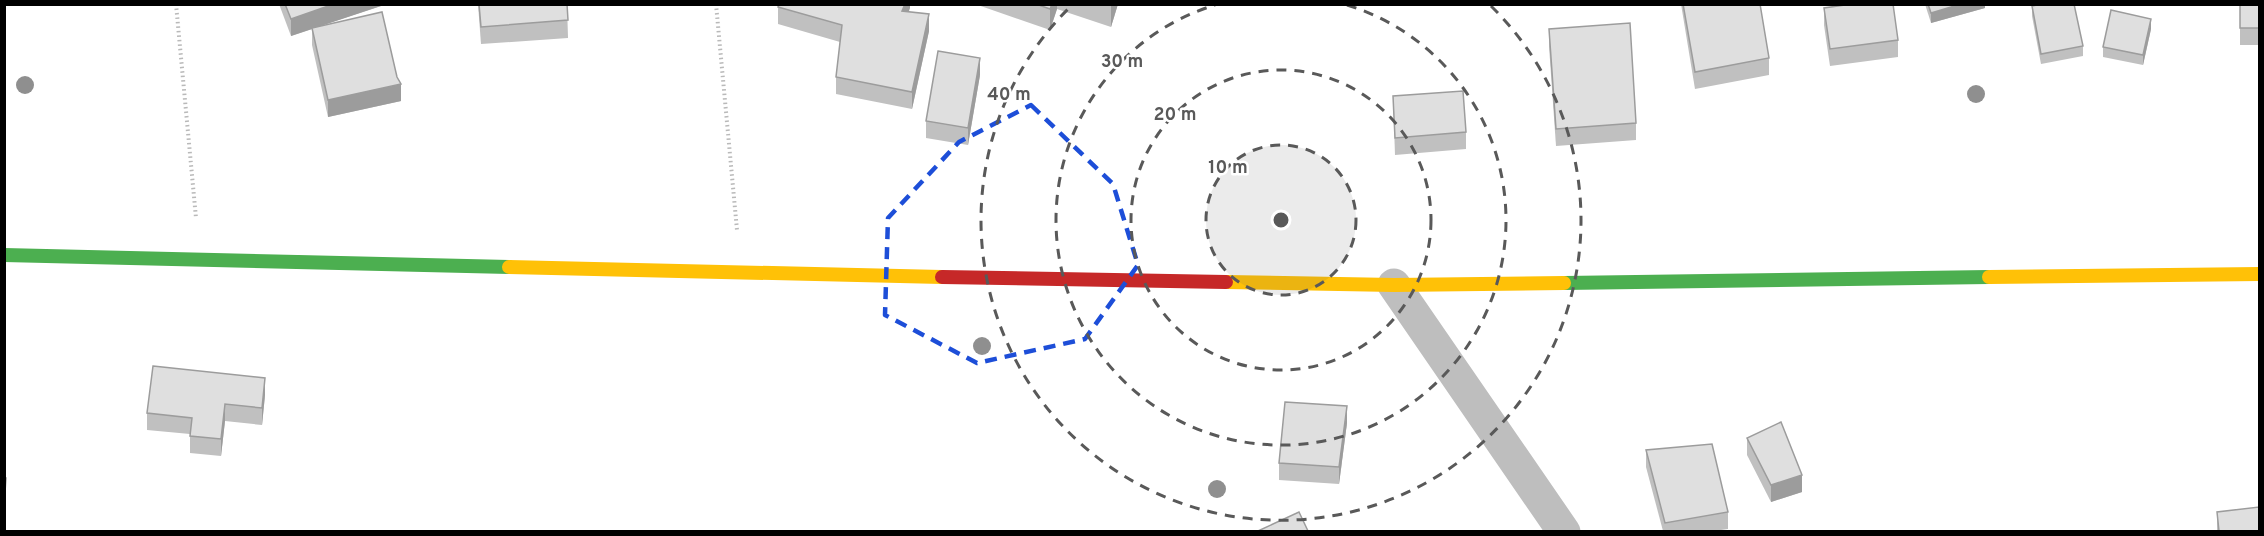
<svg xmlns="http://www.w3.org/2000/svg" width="2264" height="536" viewBox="0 0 2264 536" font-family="Overpass,sans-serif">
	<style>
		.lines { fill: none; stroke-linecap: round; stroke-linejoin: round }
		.path { stroke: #b9b9b9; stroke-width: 4; stroke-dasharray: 1.5 3; stroke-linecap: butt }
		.street { stroke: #bebebe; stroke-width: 33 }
		.fast { stroke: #4caf50; stroke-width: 14 }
		.slow { stroke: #ffc107; stroke-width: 14 }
		.jam { stroke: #c62828; stroke-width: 14 }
		.tree { fill: #8f8f8f }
		.wall { fill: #c0c0c0 }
		.shaded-wall { fill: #9c9c9c }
		.building { fill: #dfdfdf; stroke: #9c9c9c; stroke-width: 1.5 }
		.marked { fill: none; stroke: #1d4ed8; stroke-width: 4.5; stroke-dasharray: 12 8; stroke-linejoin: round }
		.ring { fill: none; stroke: #595959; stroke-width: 3; stroke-dasharray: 10 8 }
		.centre { fill: #595959; stroke: #fff; stroke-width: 3 }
		.ring-label { font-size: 18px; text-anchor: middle; font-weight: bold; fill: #595959; stroke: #fff; stroke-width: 5; stroke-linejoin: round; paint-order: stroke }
	</style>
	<rect width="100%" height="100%" fill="#fff"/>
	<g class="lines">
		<g class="path">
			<path d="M 176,4 L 196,218"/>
			<path d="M 716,4 L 737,230"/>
		</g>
		<path class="street" d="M 1394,285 L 1564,532"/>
		<g class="fast">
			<path d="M 4,255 L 509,267"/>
			<path d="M 1564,283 L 1989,277"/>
		</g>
		<g class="slow">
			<path d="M 509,267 L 942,277"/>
			<path d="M 1989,277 L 2260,274"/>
			<path d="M 1226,282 L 1394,285 L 1564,283"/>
		</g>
		<path class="jam" d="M 942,277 L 1226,282"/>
	</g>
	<g class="tree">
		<circle cx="25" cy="85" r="9"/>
		<circle cx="1976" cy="94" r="9"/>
		<circle cx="982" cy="346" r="9"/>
		<circle cx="1217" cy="489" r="9"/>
	</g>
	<g class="wall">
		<path d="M 279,4 L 381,4 L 381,6 L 323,25 L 401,101 L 328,117 L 312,45 L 312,29 L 291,36 Z"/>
		<path d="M 478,4 L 567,4 L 568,38 L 481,44 Z"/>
		<path d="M 910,4 L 909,12 L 929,31 L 912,109 L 836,94 L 836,77 L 840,42 L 778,24 L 778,7 Z"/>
		<path d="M 975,4 L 1118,4 L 1111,27 L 1057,9 L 1050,30 Z"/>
		<path d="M 1681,4 L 1760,4 L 1769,58 L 1769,75 L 1695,89 Z"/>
		<path d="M 1925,4 L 1985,4 L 1985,8 L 1931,23 Z"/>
		<rect x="2240" y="4" width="19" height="41"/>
		<path d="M 2032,6 L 2083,46 L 2083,56 L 2041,64 L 2032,16 Z"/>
		<path d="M 1824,8 L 1898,40 L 1898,57 L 1830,66 L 1824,25 Z"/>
		<path d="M 1549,29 L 1636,123 L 1636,140 L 1556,146 L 1549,46 Z"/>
		<path d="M 2151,29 L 2143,65 L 2103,57 L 2103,47 Z"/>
		<path d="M 980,75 L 968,145 L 926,138 L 926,121 Z"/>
		<path d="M 1393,96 L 1466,132 L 1466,149 L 1395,155 Z"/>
		<path d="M 265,395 L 262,425 L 225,421 L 221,456 L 190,453 L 190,434 L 147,430 L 147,413 Z"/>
		<path d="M 1347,423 L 1339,484 L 1279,480 L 1279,463 Z"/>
		<path d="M 1747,438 L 1802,492 L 1771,502 L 1747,455 Z"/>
		<path d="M 1646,450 L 1728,512 L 1728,529 L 1714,531 L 1663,531 L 1646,467 Z"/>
		<path d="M 2217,512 L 2259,531 L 2217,531 Z"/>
	</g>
	<g class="shaded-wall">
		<path d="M 334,4 L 381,4 L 381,6 L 291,36 L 291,19 Z"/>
		<path d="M 905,4 L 910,4 L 910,8 L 902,28 L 902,11 Z"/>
		<path d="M 1052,4 L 1057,4 L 1057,9 L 1050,30 L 1050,9 Z"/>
		<path d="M 1111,4 L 1118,4 L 1111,27 Z"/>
		<path d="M 1961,4 L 1985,4 L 1985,8 L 1931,23 L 1931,13 Z"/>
		<path d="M 929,14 L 929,31 L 912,109 L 912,92 Z"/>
		<path d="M 2151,19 L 2151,29 L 2143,65 L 2143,55 Z"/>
		<path d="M 980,58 L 980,75 L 968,145 L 968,128 Z"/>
		<path d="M 401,84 L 401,101 L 328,117 L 328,100 Z"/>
		<path d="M 265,378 L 265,395 L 262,425 L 262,408 Z"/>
		<path d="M 225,404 L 225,421 L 221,456 L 221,439 Z"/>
		<path d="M 1347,406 L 1347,423 L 1339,484 L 1339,467 Z"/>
		<path d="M 1802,475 L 1802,492 L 1771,502 L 1771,485 Z"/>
		<path d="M 6,478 L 6,495 L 4,523 L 4,506 Z"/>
	</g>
	<g class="building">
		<path d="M 285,4 L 334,4 L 291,19 Z"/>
		<path d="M 479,4 L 567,4 L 568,20 L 481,27 Z"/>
		<path d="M 779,4 L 905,4 L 902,11 L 929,14 L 912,92 L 836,77 L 842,25 L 778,7 Z"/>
		<path d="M 1036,4 L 1052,4 L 1050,9 Z"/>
		<path d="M 1683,4 L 1760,4 L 1769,58 L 1695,72 Z"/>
		<path d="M 1852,4 L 1893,4 L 1898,40 L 1830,49 L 1824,8 Z"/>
		<path d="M 1928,4 L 1961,4 L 1931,13 Z"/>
		<path d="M 2042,4 L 2074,4 L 2083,46 L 2041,54 L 2032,6 Z"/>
		<rect x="2240" y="4" width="19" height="24"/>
		<path d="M 2111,10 L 2151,19 L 2143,55 L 2103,47 Z"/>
		<path d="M 382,12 L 397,77 L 401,84 L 328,100 L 312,28 Z"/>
		<path d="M 1630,23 L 1636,123 L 1556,129 L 1549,29 Z"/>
		<path d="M 938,51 L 980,58 L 968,128 L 926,121 Z"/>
		<path d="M 1463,91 L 1466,132 L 1395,138 L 1393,96 Z"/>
		<path d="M 153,366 L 265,378 L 262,408 L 225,404 L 221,439 L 190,436 L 192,418 L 147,413 Z"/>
		<path d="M 1285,402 L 1347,406 L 1339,467 L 1279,463 Z"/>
		<path d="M 1781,422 L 1802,475 L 1771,485 L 1747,438 Z"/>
		<path d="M 1712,444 L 1728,512 L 1665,523 L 1646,450 Z"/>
		<path d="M 4,478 L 6,478 L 4,506 Z"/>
		<path d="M 2259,507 L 2259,531 L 2219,531 L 2217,512 Z"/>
		<path d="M 1299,512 L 1308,531 L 1258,531 Z"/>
	</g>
	<path class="marked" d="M 1031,105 L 1113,184 L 1138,265 L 1085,339 L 977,363 L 885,315 L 888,218 L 959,142 Z"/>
	<circle cx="1281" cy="220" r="75" fill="#595959" fill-opacity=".12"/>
	<g class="ring">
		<circle cx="1281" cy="220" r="75"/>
		<circle cx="1281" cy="220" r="150"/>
		<path d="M1347 5A225 225 0 1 1 1215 5"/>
		<path d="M1491 6A300 300 0 1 1 1071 6"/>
	</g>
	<circle cx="1281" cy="220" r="9" class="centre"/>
	<g class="ring-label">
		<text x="1122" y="67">30 m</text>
		<text x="1009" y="100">40 m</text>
		<text x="1175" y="120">20 m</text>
		<text x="1228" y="173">10 m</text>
	</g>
	<rect width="2264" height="536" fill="none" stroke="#000000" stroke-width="12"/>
</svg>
